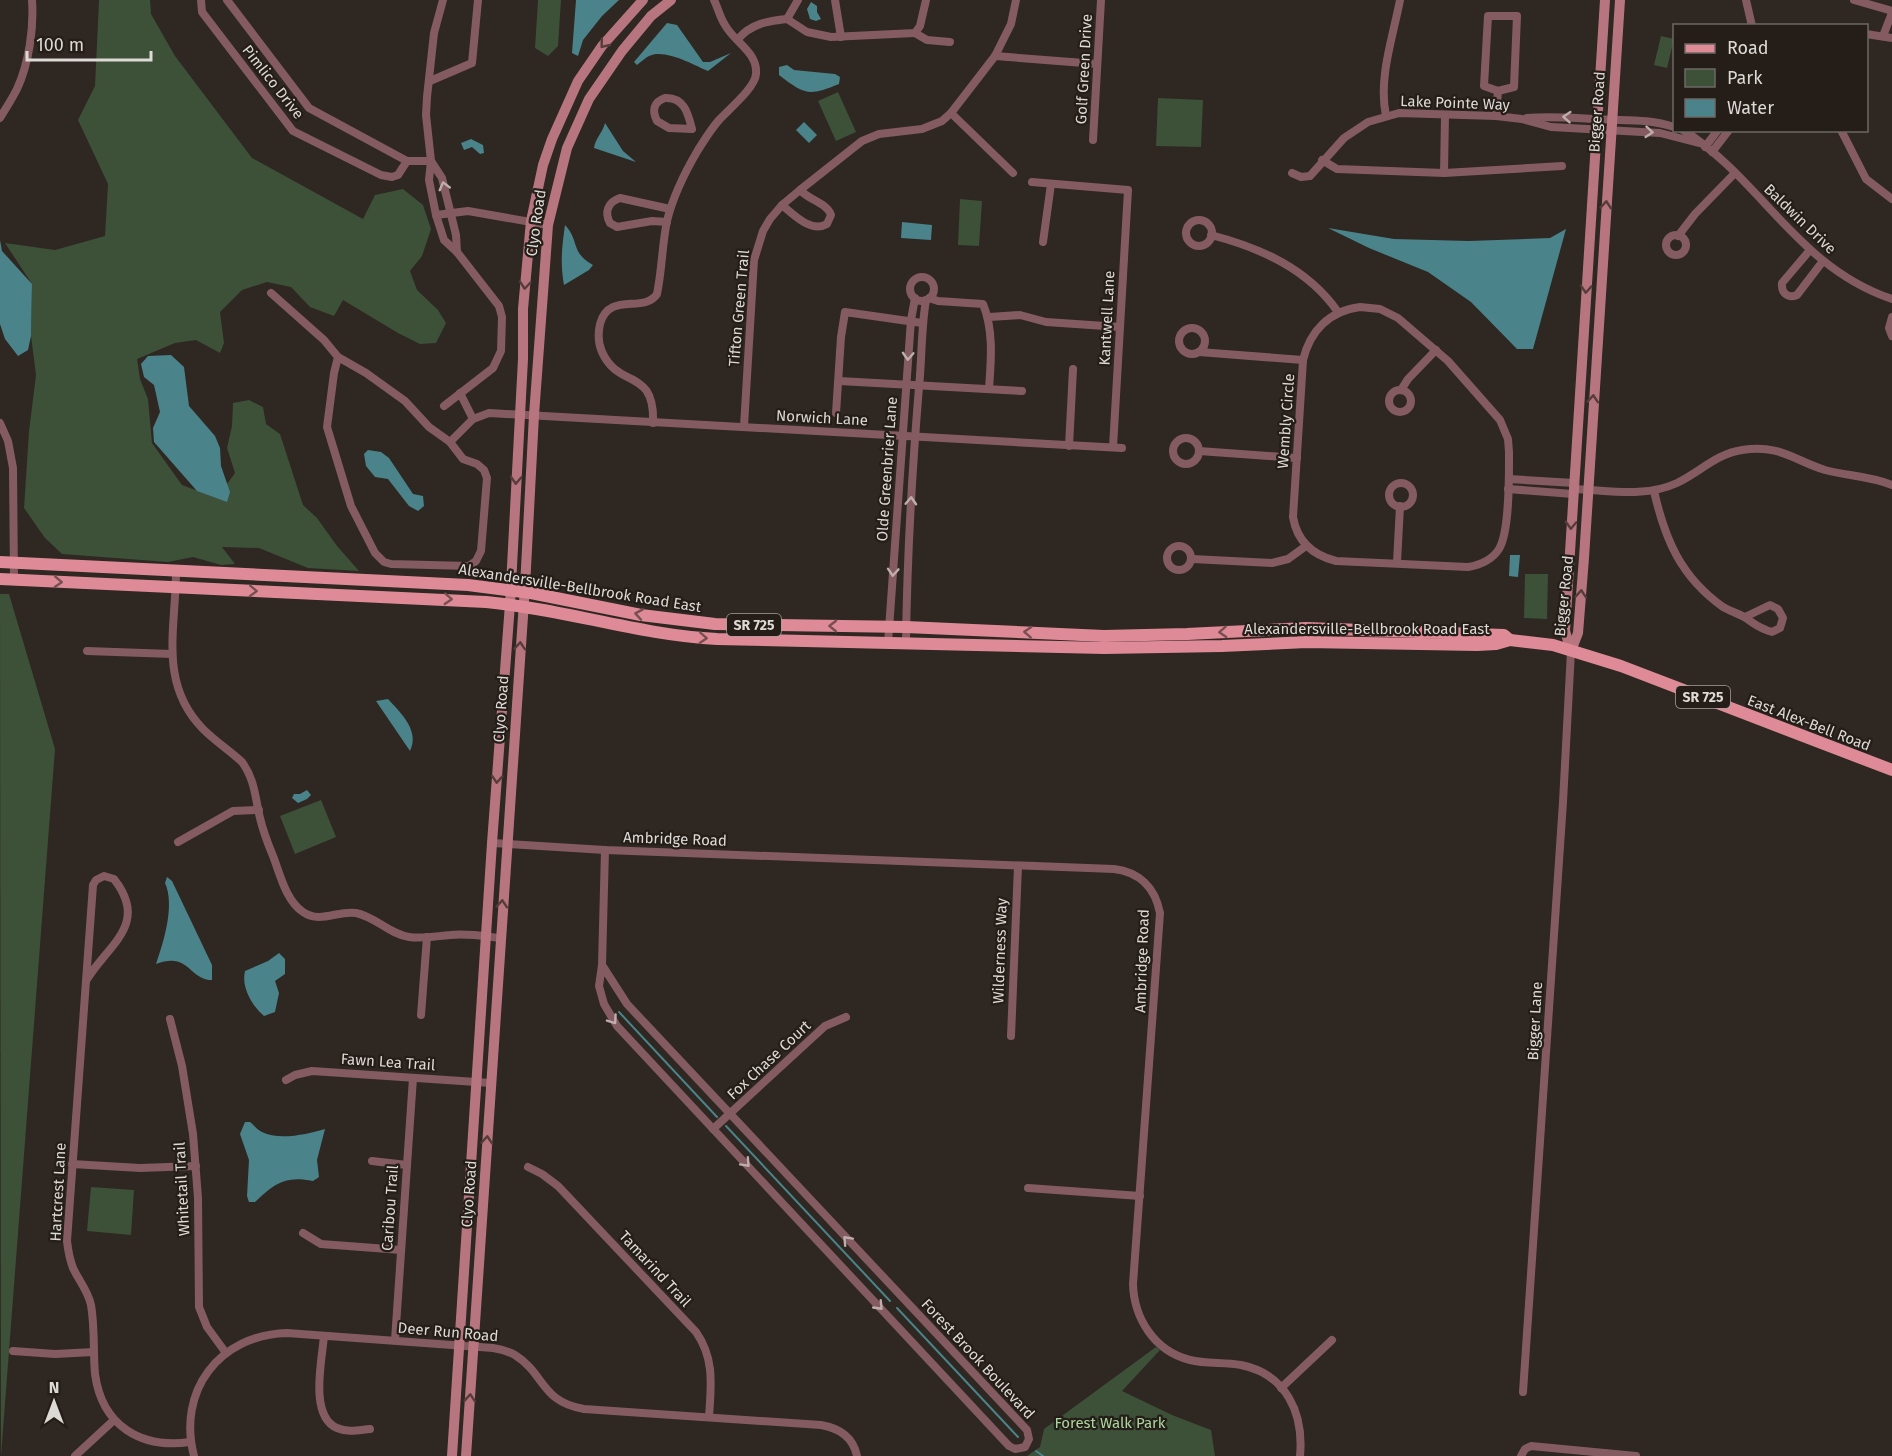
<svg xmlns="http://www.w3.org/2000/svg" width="1892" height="1456" viewBox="0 0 1892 1456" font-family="'Fira Sans',sans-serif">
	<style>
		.green { fill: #3d5038 }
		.water { fill: #4a838a }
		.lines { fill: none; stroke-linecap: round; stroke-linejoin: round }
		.stream { stroke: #4a838a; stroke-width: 2 }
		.street { stroke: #845b60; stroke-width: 8 }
		.secondary { stroke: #b7767f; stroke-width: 10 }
		.primary { stroke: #de8b97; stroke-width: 12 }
		.oneway { stroke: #573c3c }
		.oneway2 { stroke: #beadac }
		.oneway3 { stroke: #784e51 }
		.labels { text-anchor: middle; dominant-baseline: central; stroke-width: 4.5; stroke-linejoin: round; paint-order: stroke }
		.shield { fill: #241d18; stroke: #a6a19c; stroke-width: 1.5 }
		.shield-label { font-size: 14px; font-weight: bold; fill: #ddd9d5 }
		.street-label { font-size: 15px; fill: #ddd9d5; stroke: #241d18 }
		.park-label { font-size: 15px; fill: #aad69d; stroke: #241d18 }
	</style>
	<rect width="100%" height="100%" fill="#2e2722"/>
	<g class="green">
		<path d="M 99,0 L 150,0 L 151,14 L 175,56 L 252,158 L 363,219 L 375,195 L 403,189 L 423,205 L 431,229 L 422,256 L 410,271 L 417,290 L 438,310 L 446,323 L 436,343 L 420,344 L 398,333 L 343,300 L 334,316 L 310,307 L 291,287 L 267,282 L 242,290 L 220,312 L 224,343 L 220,353 L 196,340 L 175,343 L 137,359 L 140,379 L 148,399 L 152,443 L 182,485 L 217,498 L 235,473 L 227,448 L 232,426 L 233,403 L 249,400 L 263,407 L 266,424 L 280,434 L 303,505 L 317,518 L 337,546 L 359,571 L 308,568 L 259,548 L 222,547 L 235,564 L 221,565 L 193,557 L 168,562 L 62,554 L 45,538 L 24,508 L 29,431 L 36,375 L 31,336 L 32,284 L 5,243 L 55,250 L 105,236 L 108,184 L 78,120 L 95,86 Z"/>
		<path d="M 538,0 L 561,0 L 558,46 L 548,56 L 535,48 Z"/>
		<path d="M 1661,36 L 1674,39 L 1667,68 L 1654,65 Z"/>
		<path d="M 838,92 L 856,132 L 836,141 L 818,101 Z"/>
		<path d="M 1158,98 L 1203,100 L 1201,147 L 1156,146 Z"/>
		<path d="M 960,199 L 982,201 L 979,246 L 958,245 Z"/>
		<path d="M 1525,574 L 1548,574 L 1547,619 L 1524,618 Z"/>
		<path d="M 0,594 L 9,594 L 55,749 L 1,1456 Z"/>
		<path d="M 321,800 L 336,837 L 295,854 L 280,816 Z"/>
		<path d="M 91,1187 L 134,1190 L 131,1235 L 87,1231 Z"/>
		<path d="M 1156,1347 L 1160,1350 L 1122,1391 L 1172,1415 L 1211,1430 L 1215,1456 L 1027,1456 L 1040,1447 L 1044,1429 Z"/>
	</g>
	<g class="water">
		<path d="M 576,0 L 619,0 L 602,16 L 583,40 L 578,56 L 572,53 Z"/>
		<path d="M 811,2 L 817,6 L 817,12 L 821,19 L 816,21 L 810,19 L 807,9 Z"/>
		<path d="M 667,23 L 677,25 L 703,62 L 710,62 L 731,53 L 708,71 C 694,65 664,48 649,56 C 645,58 641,62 637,65 L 634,62 Z"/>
		<path d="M 787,65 L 794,70 L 835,74 L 840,77 L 839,84 C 808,97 804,94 779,75 L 779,67 Z"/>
		<path d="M 804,122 L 817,135 L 809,143 L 796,130 Z"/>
		<path d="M 605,123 L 623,151 L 636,162 L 594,148 C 595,139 603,132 605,123 Z"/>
		<path d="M 471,139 L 483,145 L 484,153 L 480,154 L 472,147 L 464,150 L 461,143 Z"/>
		<path d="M 902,222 L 932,225 L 931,240 L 901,238 Z"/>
		<path d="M 565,225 C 580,241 570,252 593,265 L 589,270 L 564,285 C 560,264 562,246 565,225 Z"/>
		<path d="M 1328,228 L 1394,239 L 1469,241 L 1550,238 L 1566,229 L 1533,349 L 1517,349 L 1471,302 L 1428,272 L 1369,248 Z"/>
		<path d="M 0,240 L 2,251 L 32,284 L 31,336 L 28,350 L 18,356 L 5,339 L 0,324 Z"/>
		<path d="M 171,355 L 184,367 L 189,406 L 215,436 L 220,448 L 221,466 L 230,492 L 227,502 L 197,491 L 154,442 L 153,428 L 160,412 L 154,385 L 144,377 L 141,364 L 148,356 Z"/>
		<path d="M 368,450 L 381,452 L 389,458 L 413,494 L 423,496 L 424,506 L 418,511 L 409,506 L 388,479 L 375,477 L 366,466 L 364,454 Z"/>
		<path d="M 1510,555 L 1520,555 L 1518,577 L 1509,576 Z"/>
		<path d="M 388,699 C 401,713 420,731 410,751 L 376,701 Z"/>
		<path d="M 307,790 L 311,795 L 307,799 L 298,803 L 292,798 L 294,794 L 300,794 Z"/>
		<path d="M 167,877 L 172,881 L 212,965 L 212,980 C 189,980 189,951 156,964 C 164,941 175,905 165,883 Z"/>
		<path d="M 279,953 L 285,959 L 285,974 L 275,981 L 279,993 L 275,1012 L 264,1016 C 252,1006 241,987 245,971 L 268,961 Z"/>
		<path d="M 245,1122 L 250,1122 C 254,1125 257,1130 262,1132 C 279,1141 308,1134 325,1129 L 317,1160 L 319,1177 L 313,1181 C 285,1175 274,1184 255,1202 L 249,1202 L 247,1196 L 249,1160 L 240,1134 Z"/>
	</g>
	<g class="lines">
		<g class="stream">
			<path d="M 619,1012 L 717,1117"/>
			<path d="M 726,1126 L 890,1301"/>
			<path d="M 897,1308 L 1018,1437"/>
			<path d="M 1036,1451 L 1043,1456"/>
		</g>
		<g class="street">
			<path d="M 201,0 L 202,12 L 293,131 L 381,175 L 392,177 L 398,175 L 407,161"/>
			<path d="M 227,0 L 309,108 L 407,161 L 431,161"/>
			<path d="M 443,0 L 434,33 L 427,97 L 426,115 L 431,161 L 429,180 L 436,215 L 444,240 L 457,252 L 499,306 L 502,317 L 501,351 L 493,368 L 444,406"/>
			<path d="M 835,0 L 841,37"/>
			<path d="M 1746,0 L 1752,26"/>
			<path d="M 1854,0 L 1892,11"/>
			<path d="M 787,19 L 798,0"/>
			<path d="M 915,33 L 927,40 L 950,42"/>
			<path d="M 1866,34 L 1892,38"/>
			<path d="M 1883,36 L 1892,13"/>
			<path d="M 738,39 C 751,24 767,21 787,19 L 807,32 L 831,37 L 915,33 L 920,26 L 926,0"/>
			<path d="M 995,56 L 1097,64"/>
			<path d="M 430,81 L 472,63 L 478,0"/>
			<path d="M 665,98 C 684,97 688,113 692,129 L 669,128 L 657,121 C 652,111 653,102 665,98 Z"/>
			<path d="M 951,113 L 1013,173"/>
			<path d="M 1386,116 C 1378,78 1393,37 1400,0"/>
			<path d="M 1496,116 L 1498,91 L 1484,86 L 1488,16 L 1517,16 L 1514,87 L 1498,91"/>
			<path d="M 0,118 C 6,108 12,99 17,89 C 29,63 34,28 32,0"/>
			<path d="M 1527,118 C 1551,116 1572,118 1596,119 C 1623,121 1648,118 1674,127"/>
			<path d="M 1683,130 C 1762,180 1797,267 1892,299"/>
			<path d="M 1841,130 L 1866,179 L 1892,199"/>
			<path d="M 1093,140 L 1101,0"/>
			<path d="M 1705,147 L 1718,130"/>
			<path d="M 1712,152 L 1729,130"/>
			<path d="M 1322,160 L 1337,169 L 1444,173 L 1562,166"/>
			<path d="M 431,161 L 442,178 L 456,235 L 457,252"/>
			<path d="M 1292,173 L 1301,177 L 1310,176 L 1344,138 L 1368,122 L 1399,113 L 1496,116 L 1522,119 L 1551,127 L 1660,133 L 1699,143"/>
			<path d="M 1444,173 L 1445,115"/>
			<path d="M 1032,182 L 1128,190 L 1113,447"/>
			<path d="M 782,205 C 794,215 811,233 827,224 L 831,215 C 827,203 809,200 800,190"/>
			<path d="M 436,215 L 468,211 L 548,225"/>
			<circle cx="1199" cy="233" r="13"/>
			<path d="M 667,222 L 652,221 L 617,227 L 610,223 C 604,212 608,202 620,198 L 670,209"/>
			<path d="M 1211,235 C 1261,248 1308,269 1338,312"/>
			<circle cx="1676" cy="245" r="10"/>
			<path d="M 1678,236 L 1695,214 L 1735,173"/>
			<path d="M 1043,242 L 1051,184"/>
			<path d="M 1810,250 L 1782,283 C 1781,292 1787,299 1797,295 L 1823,261"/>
			<circle cx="922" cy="289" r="12"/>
			<path d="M 271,293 L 324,340 L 338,357 L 366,373 L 405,401 L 429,427 L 450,442 L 463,459 L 477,464 L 484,470 L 487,478 L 481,551 L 476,561 L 469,566 L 391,564 L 384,562 L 375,553 L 351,506 L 327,427 L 334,373 L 338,357"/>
			<path d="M 929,298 L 938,301 L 983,304 C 994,331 991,361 989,389"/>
			<path d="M 1360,307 L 1380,309 L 1398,318 L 1448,361 L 1500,420 L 1508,439 L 1509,452 C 1509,474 1510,531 1499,549 C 1492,560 1480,565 1468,567 L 1336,561 C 1312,555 1297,541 1293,517 L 1303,360 C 1310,331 1329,311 1360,307 Z"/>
			<path d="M 989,317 L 1020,315 L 1046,322 L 1120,327"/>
			<path d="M 1892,317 L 1889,328 L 1892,336"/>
			<circle cx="1192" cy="341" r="13"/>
			<path d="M 1199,352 L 1303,360"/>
			<path d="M 839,381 L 1022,391"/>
			<circle cx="1400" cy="401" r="11"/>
			<path d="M 1401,390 L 1408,379 L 1436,350"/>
			<path d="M 460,393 L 473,419"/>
			<path d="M 836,413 L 841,337 L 845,312 L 922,323"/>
			<path d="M 0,423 L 8,441 L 13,468 L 14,579"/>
			<path d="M 653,423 C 655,367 619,390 602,352 C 598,343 598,333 600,324 C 609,291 644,314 657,294 C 662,270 662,245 667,221 C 673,196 685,172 698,150 C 705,139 711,129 719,120 C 729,109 755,88 756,74 C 758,52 734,42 725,25 C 720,18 718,8 714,0"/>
			<path d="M 744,426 L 754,260 L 763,231 L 770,219 L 782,205 L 800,190 L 862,141 L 879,134 L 922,129 L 942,121 L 951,113 L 995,56 L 1011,24 L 1016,0"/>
			<circle cx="1186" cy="451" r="13"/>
			<path d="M 450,442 L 473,419 L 489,413 L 1122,448"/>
			<path d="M 1069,446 L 1073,369"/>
			<path d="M 1199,451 L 1297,458"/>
			<path d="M 1509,479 L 1574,483"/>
			<circle cx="1401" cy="495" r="12"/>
			<path d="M 1508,489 L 1573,494"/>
			<path d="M 1573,489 C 1608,490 1645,498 1677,483 C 1700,472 1716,454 1742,450 C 1780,444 1793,460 1825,470 C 1847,476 1870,476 1892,485"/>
			<path d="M 1654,491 C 1665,540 1681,577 1723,607 C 1730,611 1737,613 1744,617 C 1755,624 1758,628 1772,632 L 1780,628 L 1783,618 L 1778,609 L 1770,605 L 1745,617"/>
			<circle cx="1179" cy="558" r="12"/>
			<path d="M 1192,559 L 1272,563 L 1288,559 L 1306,546"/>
			<path d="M 1397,562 L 1400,506"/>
			<path d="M 176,571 C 176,628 158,683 203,729 C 215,741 230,751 242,762 C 255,780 255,797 260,818 C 263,831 268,844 273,856 C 280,874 286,901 303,912 C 320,924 338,910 356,913 C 376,917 389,934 409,937 C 423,939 437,936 450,935 C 467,933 483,936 500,938"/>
			<path d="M 888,643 L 911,320 L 915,298"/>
			<path d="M 906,643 C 907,558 912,472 919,387 C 922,358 921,329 926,300"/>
			<path d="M 87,651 L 172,654"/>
			<path d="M 178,842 L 233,811 L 259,810"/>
			<path d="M 492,843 L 605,850 L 1114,869 C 1139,872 1155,887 1160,913 L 1133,1284 C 1134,1318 1154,1351 1190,1360 C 1206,1364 1224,1362 1241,1365 C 1286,1374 1304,1413 1300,1456"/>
			<path d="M 104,876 L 114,879 C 150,925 107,945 86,981 L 93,885 L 96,880 Z"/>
			<path d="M 602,965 L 627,1004 L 1027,1430 L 1029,1439 L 1025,1447 L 1015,1449 L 1009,1446 L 617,1026 L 604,1004 L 599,986 L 602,965 L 605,850"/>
			<path d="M 86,981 L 67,1241 C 68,1250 70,1260 73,1268 C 79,1281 88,1291 91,1305 C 95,1328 93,1351 95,1374 C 102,1426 141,1449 190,1442"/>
			<path d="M 421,1015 L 427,937"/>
			<path d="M 170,1019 L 182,1066 L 193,1134 L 198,1198 L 199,1307 L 207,1327 L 226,1353"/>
			<path d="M 1011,1036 L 1018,866"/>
			<path d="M 286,1080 L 295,1075 L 312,1071 L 491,1083"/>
			<path d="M 713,1129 L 825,1026 L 846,1017"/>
			<path d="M 372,1161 L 407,1165"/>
			<path d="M 72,1164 L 140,1168 L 196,1166"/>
			<path d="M 528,1167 L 542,1174 L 558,1186 L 696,1332 C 715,1359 711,1386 709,1417"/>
			<path d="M 1028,1188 L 1140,1196"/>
			<path d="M 303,1233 L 321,1244 L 401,1250"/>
			<path d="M 324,1336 C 322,1360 309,1416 337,1428 C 348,1433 359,1430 370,1429"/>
			<path d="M 395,1340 L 413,1078"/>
			<path d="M 13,1351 L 55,1354 L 94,1352"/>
			<path d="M 1281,1388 L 1332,1340"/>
			<path d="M 1523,1392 L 1563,802 L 1571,651"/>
			<path d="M 75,1456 L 114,1420"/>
			<path d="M 194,1456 C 177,1391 219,1335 287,1333 L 493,1348 C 500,1349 508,1351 515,1355 C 545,1374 541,1402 584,1409 L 821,1425 C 839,1428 853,1437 857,1456"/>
			<path d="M 1521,1456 L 1525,1449 L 1531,1446 L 1636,1456"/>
		</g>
		<g class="secondary">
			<path d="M 1571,651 L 1578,633 L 1584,558 L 1620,0"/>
			<path d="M 1571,651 L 1565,631 L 1605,0"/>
			<path d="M 452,1456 L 492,843 L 510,604 L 523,359 L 523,309 L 531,221 L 543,165 L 552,139 L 578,81 L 602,46 L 643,0"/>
			<path d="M 466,1456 L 525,587 L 534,415 L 548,225 L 567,148 L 589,99 L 622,51 L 651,16 L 671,0"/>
		</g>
		<g class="primary">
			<path d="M 0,562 L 468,585 L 531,593 L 641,615 L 715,624 L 906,627 L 1104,636 L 1187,634 L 1306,628 L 1504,635 L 1510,640"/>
			<path d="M 0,579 L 486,602 C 564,609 639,635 717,639 L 1104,648 L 1222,646 L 1307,642 L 1477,645 L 1496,644 L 1510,640 L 1553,645 L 1621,666 L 1892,770"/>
		</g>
	</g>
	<defs><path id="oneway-chevron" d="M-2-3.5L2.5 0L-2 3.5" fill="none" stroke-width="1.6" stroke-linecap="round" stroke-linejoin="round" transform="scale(1.5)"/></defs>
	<g class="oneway">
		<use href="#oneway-chevron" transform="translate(604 44) rotate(129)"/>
		<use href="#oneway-chevron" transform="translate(1606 205) rotate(-86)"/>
		<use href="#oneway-chevron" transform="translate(525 285) rotate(95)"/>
		<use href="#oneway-chevron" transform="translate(1586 289) rotate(94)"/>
		<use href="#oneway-chevron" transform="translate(1593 399) rotate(-86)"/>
		<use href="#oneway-chevron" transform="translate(516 480) rotate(93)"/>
		<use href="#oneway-chevron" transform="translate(1571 525) rotate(92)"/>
		<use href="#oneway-chevron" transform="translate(1581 594) rotate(-86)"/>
		<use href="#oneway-chevron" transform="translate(520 646) rotate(-86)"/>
		<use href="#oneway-chevron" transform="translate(497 779) rotate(94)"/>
		<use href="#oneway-chevron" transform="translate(502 904) rotate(-86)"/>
		<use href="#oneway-chevron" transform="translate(487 1140) rotate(-86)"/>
		<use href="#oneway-chevron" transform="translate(470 1398) rotate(-86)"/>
	</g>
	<g class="oneway2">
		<use href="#oneway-chevron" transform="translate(1567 117) rotate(-176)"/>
		<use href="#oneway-chevron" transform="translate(1649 132) rotate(5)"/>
		<use href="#oneway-chevron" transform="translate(444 186) rotate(-105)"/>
		<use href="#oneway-chevron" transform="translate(908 356) rotate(93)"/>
		<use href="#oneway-chevron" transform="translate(911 501) rotate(-87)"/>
		<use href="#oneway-chevron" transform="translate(893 572) rotate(94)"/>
		<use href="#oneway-chevron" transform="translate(613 1020) rotate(55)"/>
		<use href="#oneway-chevron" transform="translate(746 1163) rotate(47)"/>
		<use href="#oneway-chevron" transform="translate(847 1240) rotate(-133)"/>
		<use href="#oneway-chevron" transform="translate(879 1306) rotate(46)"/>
	</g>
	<g class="oneway3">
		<use href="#oneway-chevron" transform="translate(58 582) rotate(3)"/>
		<use href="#oneway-chevron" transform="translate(253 591) rotate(2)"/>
		<use href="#oneway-chevron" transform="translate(448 599) rotate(3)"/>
		<use href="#oneway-chevron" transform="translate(639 614) rotate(-170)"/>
		<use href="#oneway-chevron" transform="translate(833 626) rotate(-179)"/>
		<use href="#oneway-chevron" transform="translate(1028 632) rotate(-177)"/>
		<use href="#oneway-chevron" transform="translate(1223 632) rotate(177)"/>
		<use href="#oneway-chevron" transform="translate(703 638) rotate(3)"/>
	</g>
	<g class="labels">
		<g class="shield">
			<rect x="727" y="614" width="54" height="22" rx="4.5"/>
			<rect x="1676" y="686" width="54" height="22" rx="4.5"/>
		</g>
		<g class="shield-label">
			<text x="754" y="625">SR 725</text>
			<text x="1703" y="697">SR 725</text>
		</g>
		<g class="street-label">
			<text transform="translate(1084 69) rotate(-87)">Golf Green Drive</text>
			<text transform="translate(273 82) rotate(52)">Pimlico Drive</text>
			<text transform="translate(1455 103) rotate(2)">Lake Pointe Way</text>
			<text transform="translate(1597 112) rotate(-86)">Bigger Road</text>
			<text transform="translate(1800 219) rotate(44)">Baldwin Drive</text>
			<text transform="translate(536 223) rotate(-82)">Clyo Road</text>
			<text transform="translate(739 308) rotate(-85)">Tifton Green Trail</text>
			<text transform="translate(1107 318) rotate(-87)">Kantwell Lane</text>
			<text transform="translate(822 418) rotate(3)">Norwich Lane</text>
			<text transform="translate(1286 421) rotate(-86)">Wembly Circle</text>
			<text transform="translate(887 469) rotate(-86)">Olde Greenbrier Lane</text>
			<text transform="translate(580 588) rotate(9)">Alexandersville-Bellbrook Road East</text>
			<text transform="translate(1564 596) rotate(-84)">Bigger Road</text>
			<text x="1367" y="629">Alexandersville-Bellbrook Road East</text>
			<text transform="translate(501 709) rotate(-86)">Clyo Road</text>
			<text transform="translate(1809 723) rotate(21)">East Alex-Bell Road</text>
			<text transform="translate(675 839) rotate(2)">Ambridge Road</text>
			<text transform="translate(1000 951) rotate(-88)">Wilderness Way</text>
			<text transform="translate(1142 961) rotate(-88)">Ambridge Road</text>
			<text transform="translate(1535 1021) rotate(-87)">Bigger Lane</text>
			<text transform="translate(769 1060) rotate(-43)">Fox Chase Court</text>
			<text transform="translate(388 1062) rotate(4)">Fawn Lea Trail</text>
			<text transform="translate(182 1189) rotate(-93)">Whitetail Trail</text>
			<text transform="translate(58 1192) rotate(-87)">Hartcrest Lane</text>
			<text transform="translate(469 1194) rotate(-86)">Clyo Road</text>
			<text transform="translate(390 1208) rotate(-86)">Caribou Trail</text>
			<text transform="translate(655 1269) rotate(47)">Tamarind Trail</text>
			<text transform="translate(448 1332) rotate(5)">Deer Run Road</text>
			<text transform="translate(978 1359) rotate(47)">Forest Brook Boulevard</text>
		</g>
		<g class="park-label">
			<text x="1110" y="1423">Forest Walk Park</text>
		</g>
	</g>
	<rect x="1673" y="24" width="195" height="108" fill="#241d18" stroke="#6e6864" stroke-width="1.5"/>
	<rect x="1685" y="44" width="30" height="9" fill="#de8b97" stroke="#6e6864" stroke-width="1.5"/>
	<text x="1727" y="54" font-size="18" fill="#ddd9d5">Road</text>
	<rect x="1685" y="69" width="30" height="18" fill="#3d5038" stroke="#6e6864" stroke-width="1.5"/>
	<text x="1727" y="84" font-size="18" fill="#ddd9d5">Park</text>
	<rect x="1685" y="99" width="30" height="18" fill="#4a838a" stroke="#6e6864" stroke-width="1.5"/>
	<text x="1727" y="114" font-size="18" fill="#ddd9d5">Water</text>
	<g transform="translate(54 1402)" stroke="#241d18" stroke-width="4.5" paint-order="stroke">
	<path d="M0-4.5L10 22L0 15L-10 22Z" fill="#ddd9d5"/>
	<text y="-9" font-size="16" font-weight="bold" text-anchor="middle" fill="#ddd9d5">N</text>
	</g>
	<path d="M27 51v9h124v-9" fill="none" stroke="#ddd9d5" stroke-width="3"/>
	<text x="36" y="51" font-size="18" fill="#ddd9d5" stroke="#241d18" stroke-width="4.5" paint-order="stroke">100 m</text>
</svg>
